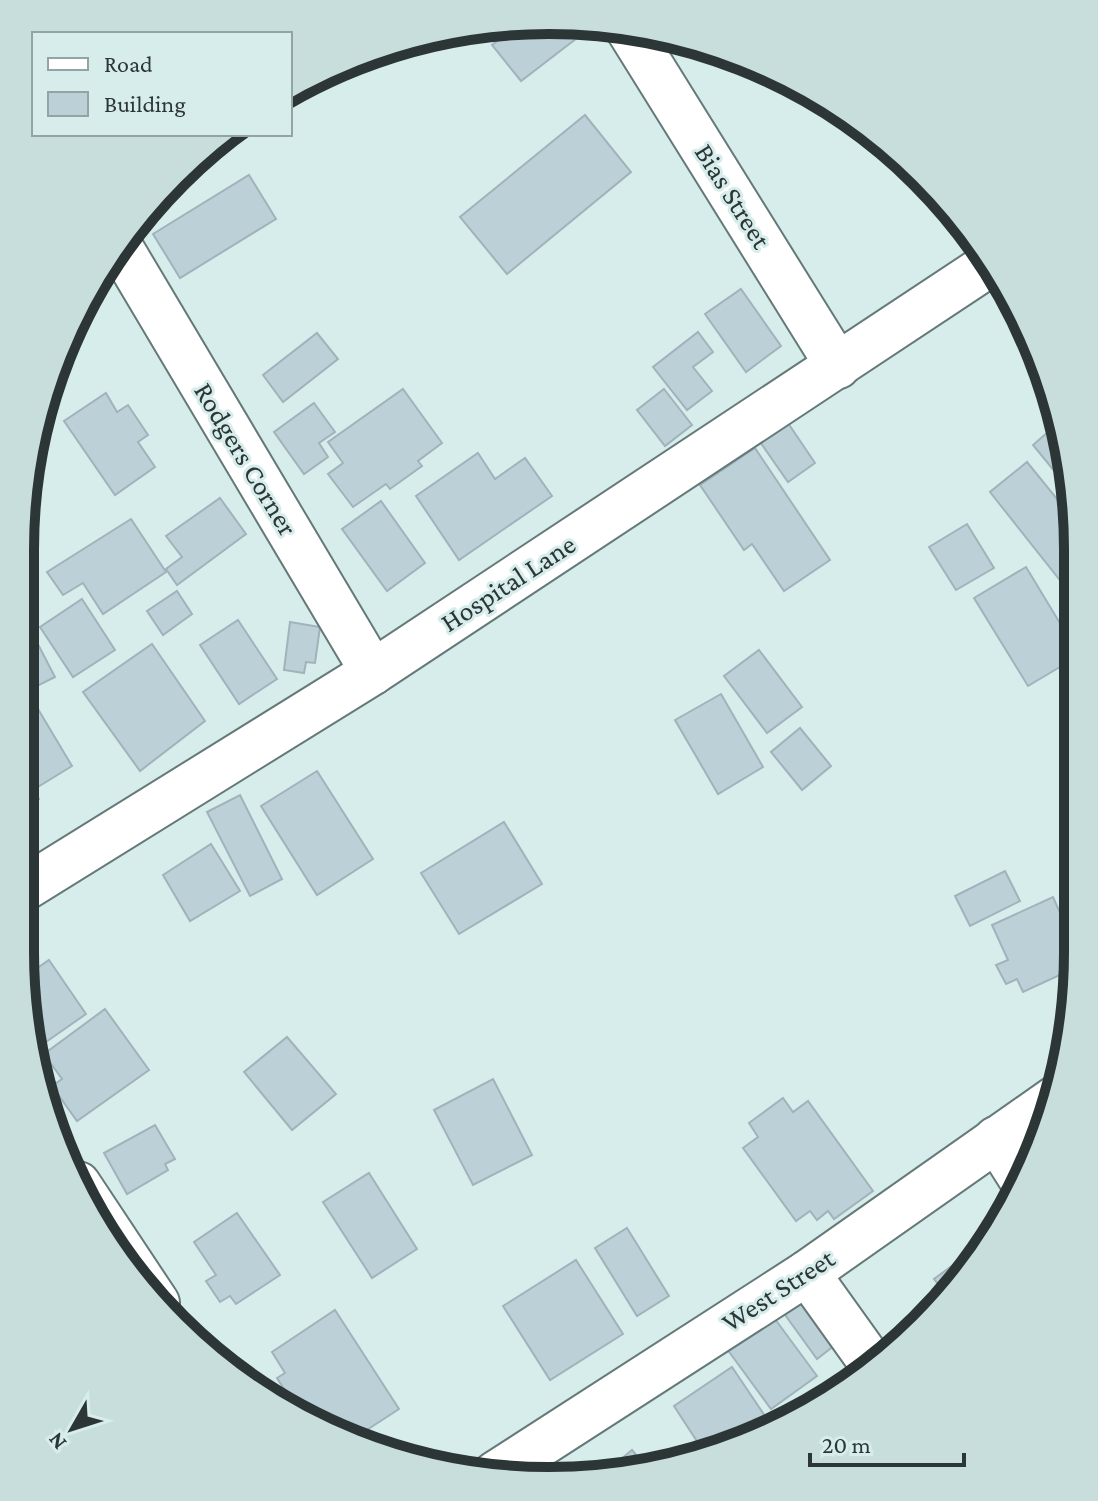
<svg xmlns="http://www.w3.org/2000/svg" width="1098" height="1501" viewBox="0 0 1098 1501" font-family="'Crimson Pro',serif">
	<style>
		.building { fill: #bcd0d8; stroke: #a0b3bb; stroke-width: 2 }
		.lines { fill: none; stroke-linecap: round; stroke-linejoin: round }
		.street-casing { stroke: #647978; stroke-width: 48 }
		.street { stroke: #fff; stroke-width: 44 }
		.labels { text-anchor: middle; dominant-baseline: central; stroke-width: 6; stroke-linejoin: round; paint-order: stroke }
		.street-label { font-size: 28px; fill: #2d3636; stroke: #d6edec }
		.rim { fill: none; stroke: #2d3636; stroke-width: 10 }
	</style>
	<rect width="100%" height="100%" fill="#d6edec"/>
	<g class="building">
		<path d="M 524,21 L 587,24 L 590,28 L 521,81 L 492,45 Z"/>
		<path d="M 585,115 L 631,172 L 507,274 L 460,217 Z"/>
		<path d="M 249,175 L 276,219 L 180,278 L 153,234 Z"/>
		<path d="M 741,289 L 781,346 L 746,372 L 705,314 Z"/>
		<path d="M 698,332 L 713,352 L 693,367 L 712,391 L 687,410 L 653,367 Z"/>
		<path d="M 317,333 L 338,359 L 283,402 L 263,375 Z"/>
		<path d="M 403,389 L 442,443 L 418,461 L 422,466 L 390,489 L 386,484 L 353,507 L 328,474 L 343,463 L 328,442 Z"/>
		<path d="M 664,389 L 692,425 L 665,446 L 637,410 Z"/>
		<path d="M 106,393 L 117,412 L 128,405 L 148,435 L 138,442 L 155,467 L 115,495 L 64,421 Z"/>
		<path d="M 314,403 L 335,432 L 319,443 L 328,457 L 304,474 L 274,432 Z"/>
		<path d="M 786,420 L 815,463 L 788,482 L 758,439 Z"/>
		<path d="M 1058,423 L 1073,479 L 1074,495 L 1033,445 Z"/>
		<path d="M 755,448 L 830,560 L 784,591 L 752,544 L 744,550 L 700,485 Z"/>
		<path d="M 478,453 L 495,479 L 525,458 L 552,496 L 459,560 L 416,496 Z"/>
		<path d="M 1027,462 L 1074,520 L 1074,598 L 990,492 Z"/>
		<path d="M 220,498 L 246,534 L 177,585 L 166,569 L 182,557 L 166,536 Z"/>
		<path d="M 381,501 L 425,563 L 387,591 L 342,529 Z"/>
		<path d="M 131,519 L 166,572 L 103,614 L 83,583 L 63,595 L 47,572 Z"/>
		<path d="M 967,524 L 994,568 L 956,590 L 929,547 Z"/>
		<path d="M 1026,567 L 1075,648 L 1075,658 L 1028,686 L 974,598 Z"/>
		<path d="M 177,591 L 192,614 L 163,635 L 147,611 Z"/>
		<path d="M 82,599 L 115,650 L 73,677 L 40,627 Z"/>
		<path d="M 238,620 L 277,679 L 239,704 L 200,645 Z"/>
		<path d="M 290,622 L 320,627 L 315,663 L 306,662 L 304,673 L 284,670 Z"/>
		<path d="M 28,625 L 55,677 L 27,691 L 24,685 L 21,687 L 21,629 Z"/>
		<path d="M 152,644 L 205,721 L 140,771 L 83,692 Z"/>
		<path d="M 759,650 L 802,707 L 767,733 L 724,676 Z"/>
		<path d="M 721,694 L 763,767 L 718,794 L 675,720 Z"/>
		<path d="M 38,709 L 72,766 L 33,790 L 39,799 L 20,810 L 21,719 Z"/>
		<path d="M 800,728 L 831,766 L 802,790 L 771,752 Z"/>
		<path d="M 317,771 L 373,859 L 317,895 L 261,806 Z"/>
		<path d="M 240,795 L 282,879 L 250,896 L 207,812 Z"/>
		<path d="M 504,822 L 542,884 L 459,934 L 421,873 Z"/>
		<path d="M 211,844 L 240,891 L 190,921 L 163,875 Z"/>
		<path d="M 1005,871 L 1020,901 L 970,926 L 955,896 Z"/>
		<path d="M 1053,897 L 1077,951 L 1077,967 L 1023,992 L 1017,979 L 1006,984 L 996,965 L 1008,960 L 992,925 Z"/>
		<path d="M 20,953 L 33,971 L 23,978 Z"/>
		<path d="M 49,960 L 86,1014 L 33,1051 L 23,978 Z"/>
		<path d="M 105,1009 L 149,1070 L 77,1121 L 52,1086 L 62,1079 L 44,1054 Z"/>
		<path d="M 287,1037 L 336,1094 L 292,1130 L 244,1072 Z"/>
		<path d="M 493,1079 L 532,1155 L 473,1185 L 434,1110 Z"/>
		<path d="M 783,1098 L 793,1112 L 808,1101 L 873,1191 L 834,1219 L 828,1211 L 817,1220 L 810,1211 L 796,1221 L 743,1148 L 758,1137 L 749,1123 Z"/>
		<path d="M 155,1125 L 175,1159 L 165,1164 L 168,1170 L 127,1194 L 104,1153 Z"/>
		<path d="M 369,1173 L 417,1249 L 372,1278 L 323,1202 Z"/>
		<path d="M 237,1213 L 280,1275 L 236,1304 L 230,1296 L 220,1302 L 206,1281 L 216,1275 L 194,1242 Z"/>
		<path d="M 627,1228 L 669,1296 L 637,1316 L 595,1248 Z"/>
		<path d="M 979,1246 L 982,1251 L 949,1298 L 934,1279 Z"/>
		<path d="M 576,1260 L 623,1334 L 550,1380 L 503,1306 Z"/>
		<path d="M 802,1298 L 835,1345 L 817,1359 L 783,1312 Z"/>
		<path d="M 335,1310 L 399,1409 L 353,1439 L 322,1429 L 316,1419 L 311,1423 L 302,1417 L 277,1378 L 285,1373 L 272,1352 Z"/>
		<path d="M 772,1315 L 817,1376 L 771,1409 L 727,1349 Z"/>
		<path d="M 732,1367 L 773,1428 L 751,1441 L 704,1452 L 674,1406 Z"/>
		<path d="M 632,1450 L 645,1466 L 601,1476 Z"/>
	</g>
	<g class="lines">
		<defs>
			<g id="street">
				<path d="M 627,27 L 838,366"/>
				<path d="M 119,245 L 373,672"/>
				<path d="M 20,891 L 373,672 L 990,264"/>
				<path d="M 996,1139 L 1022,1180"/>
				<path d="M 78,1184 L 157,1303"/>
				<path d="M 807,1273 L 875,1368"/>
				<path d="M 495,1474 L 807,1273 L 1056,1098"/>
			</g>
		</defs>
		<use href="#street" class="street-casing"/>
		<use href="#street" class="street"/>
	</g>
	<g class="labels">
		<g class="street-label">
			<text transform="translate(733 196) rotate(58)">Bias Street</text>
			<text transform="translate(246 459) rotate(59)">Rodgers Corner</text>
			<text transform="translate(508 583) rotate(-33)">Hospital Lane</text>
			<text transform="translate(778 1290) rotate(-33)">West Street</text>
		</g>
	</g>
	<path d="M0 0H1098V1501H0ZM549 34H549A515 515 0 0 1 1064 549V952A515 515 0 0 1 549 1467H549A515 515 0 0 1 34 952V549A515 515 0 0 1 549 34Z" fill="#c8dedd" fill-rule="evenodd"/>
	<path class="rim" d="M549 34H549A515 515 0 0 1 1064 549V952A515 515 0 0 1 549 1467H549A515 515 0 0 1 34 952V549A515 515 0 0 1 549 34Z"/>
	<rect x="32" y="32" width="260" height="104" fill="#d6edec" stroke="#92a4a3" stroke-width="2"/>
	<rect x="48" y="58" width="40" height="12" fill="#ffffff" stroke="#92a4a3" stroke-width="2"/>
	<text x="104" y="72" font-size="24" fill="#2d3636">Road</text>
	<rect x="48" y="92" width="40" height="24" fill="#bcd0d8" stroke="#92a4a3" stroke-width="2"/>
	<text x="104" y="112" font-size="24" fill="#2d3636">Building</text>
	<g transform="translate(72 1429) rotate(231)" stroke="#d6edec" stroke-width="6" paint-order="stroke">
	<path d="M0-6L14 30L0 20L-14 30Z" fill="#2d3636"/>
	<text y="-12" font-size="22" font-weight="bold" text-anchor="middle" fill="#2d3636">N</text>
	</g>
	<path d="M810 1453v12h154v-12" fill="none" stroke="#2d3636" stroke-width="4"/>
	<text x="822" y="1453" font-size="24" fill="#2d3636" stroke="#d6edec" stroke-width="6" paint-order="stroke">20 m</text>
</svg>
